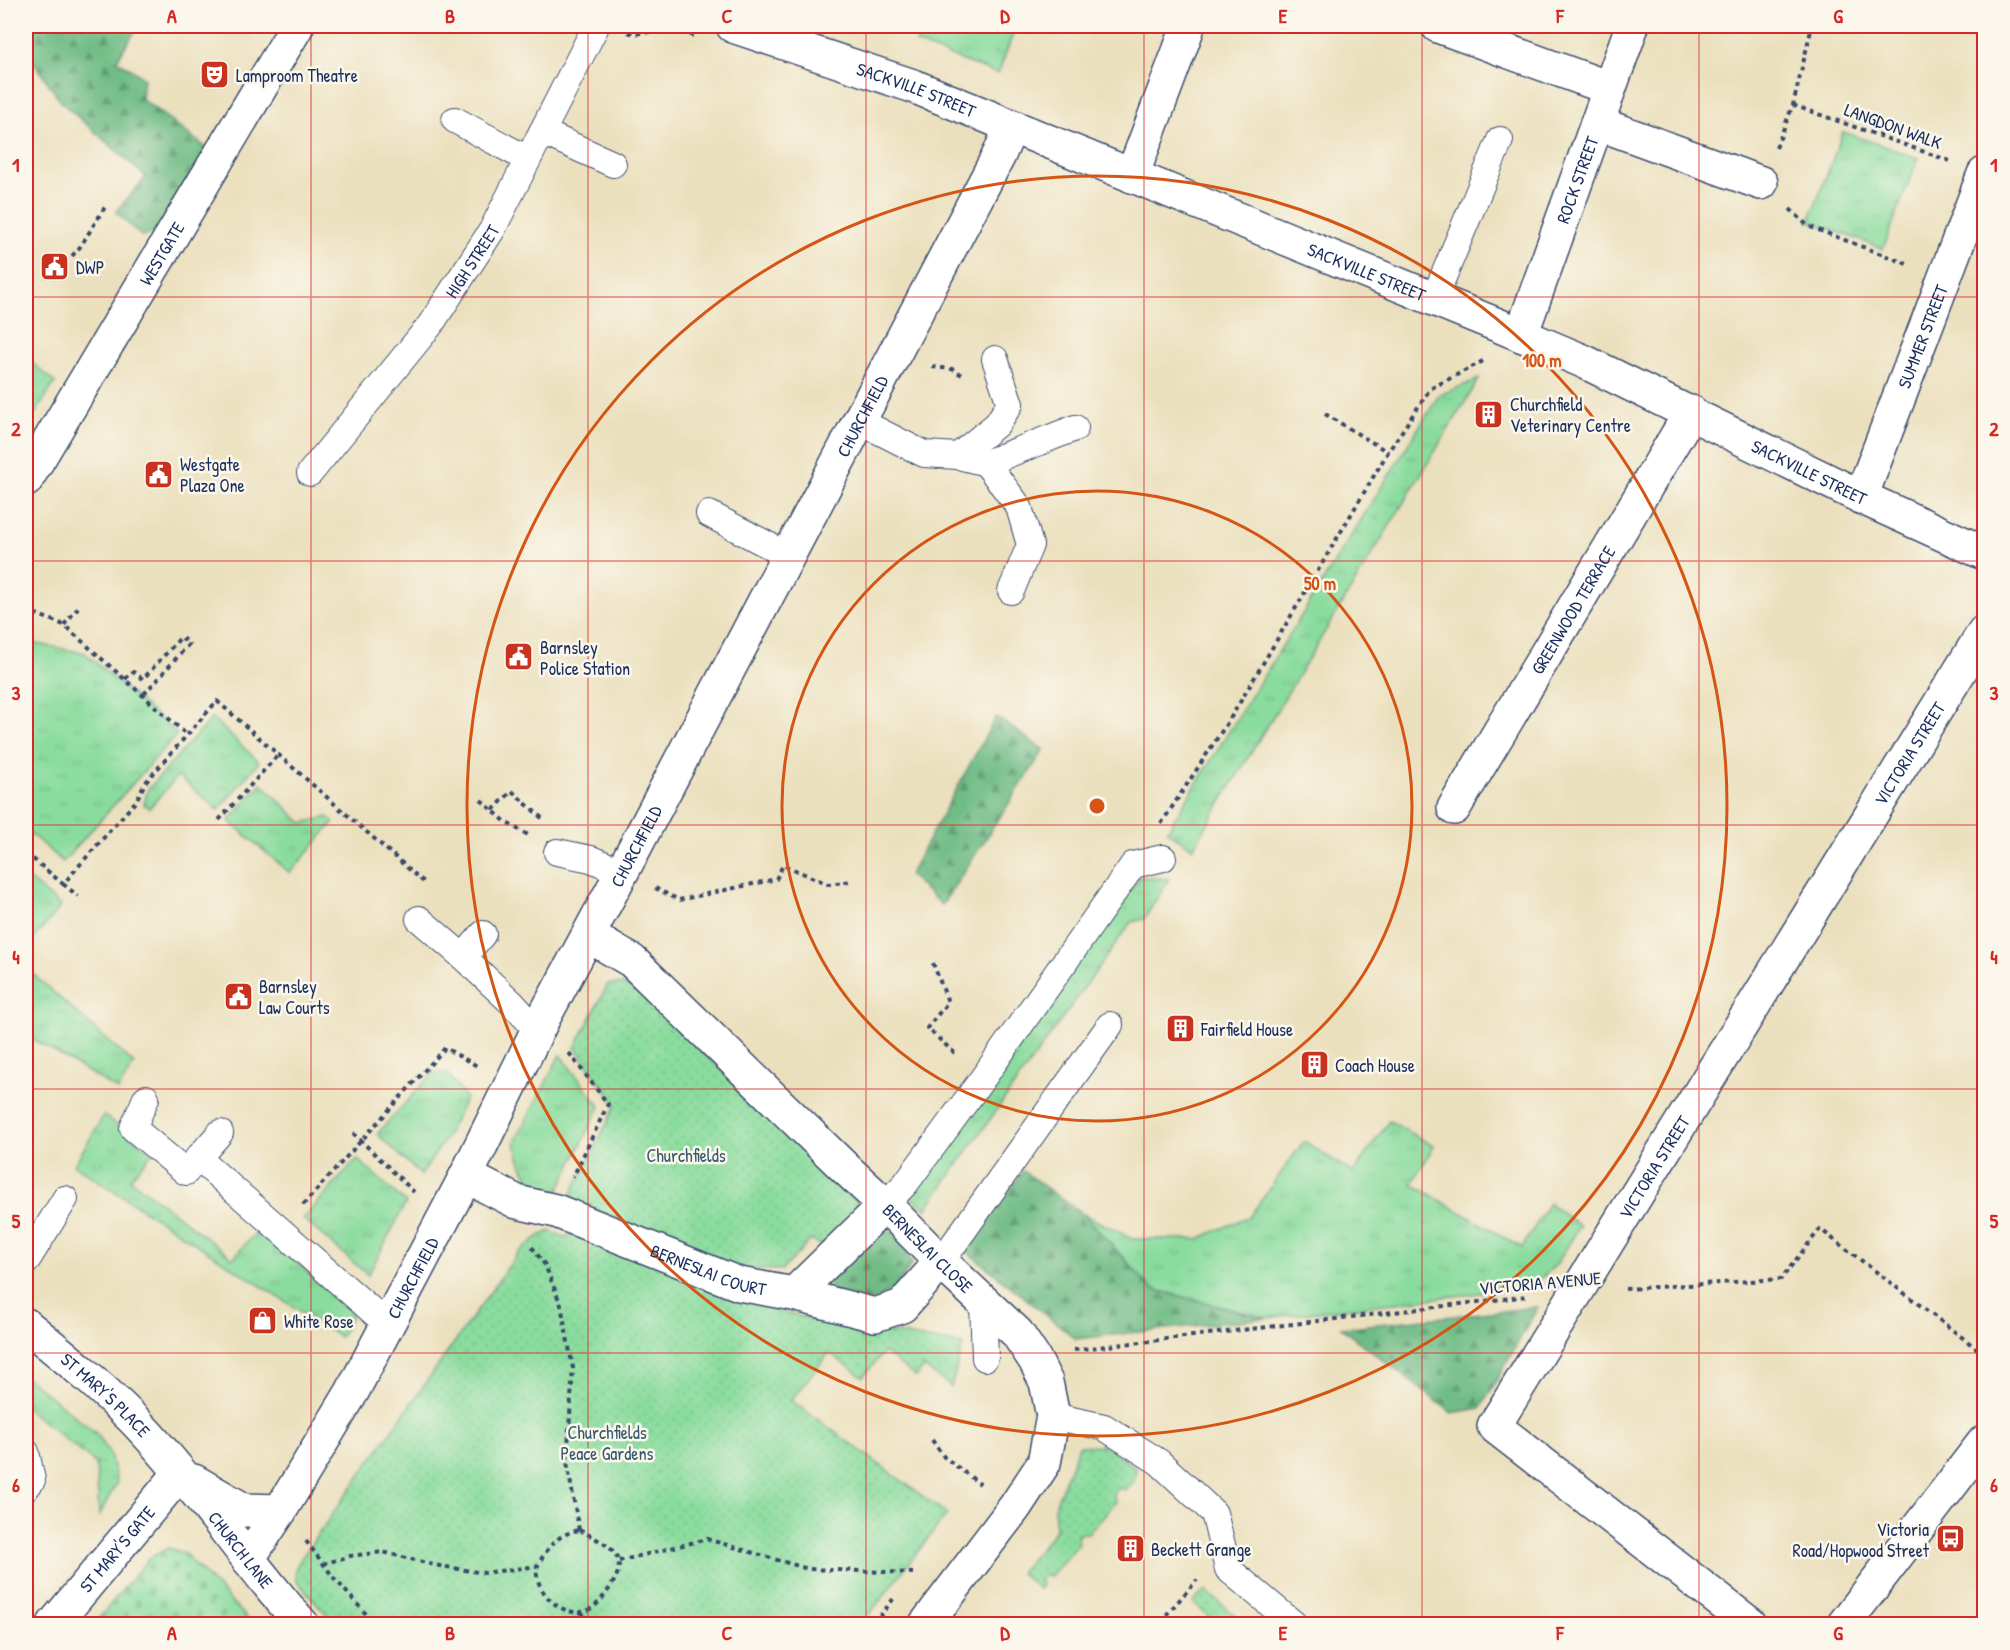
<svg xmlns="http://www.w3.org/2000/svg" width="2010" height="1650" viewBox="0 0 2010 1650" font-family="'Patrick Hand',sans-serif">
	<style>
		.grass { fill: url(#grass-tufts); stroke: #52867e; stroke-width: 1.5 }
		.forest { fill: url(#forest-firs); stroke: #457672; stroke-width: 1.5 }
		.cemetery { fill: url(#cemetery-stones); stroke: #52867e; stroke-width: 1.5 }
		.park { fill: url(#park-dots); stroke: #52867e; stroke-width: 1.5 }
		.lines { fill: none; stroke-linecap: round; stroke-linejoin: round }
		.service-casing { stroke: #3a4a6c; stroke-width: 28 }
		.minor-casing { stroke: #3a4a6c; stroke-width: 36 }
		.tertiary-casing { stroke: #3a4a6c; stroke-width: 36 }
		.path { stroke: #3a4a6c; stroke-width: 4; stroke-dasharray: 4.5 4.5; stroke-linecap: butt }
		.service { stroke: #fff; stroke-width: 26 }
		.minor { stroke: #fff; stroke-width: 33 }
		.tertiary { stroke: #fff; stroke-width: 33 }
		.grid { fill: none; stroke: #d62828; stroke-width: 1.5; stroke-opacity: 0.55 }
		.ring { fill: none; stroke: #d45514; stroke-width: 3 }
		.labels { text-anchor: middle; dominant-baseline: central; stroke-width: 5; stroke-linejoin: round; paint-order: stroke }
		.poi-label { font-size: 18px; fill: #1b2f5e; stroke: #fbf7ec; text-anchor: start }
		.street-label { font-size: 18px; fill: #1b2f5e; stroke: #fbf7ec }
		.park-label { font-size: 18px; fill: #375a6e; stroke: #fbf7ec }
		.centre { fill: #d45514; stroke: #fbf7ec; stroke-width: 3 }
		.ring-label { font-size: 18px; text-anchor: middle; font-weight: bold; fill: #d45514; stroke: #fbf7ec; stroke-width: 5; stroke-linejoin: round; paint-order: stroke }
		.neatline { fill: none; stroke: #d62828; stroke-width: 2 }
		.grid-label { font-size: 20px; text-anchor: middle; font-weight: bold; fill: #d62828 }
	</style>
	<defs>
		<pattern id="grass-tufts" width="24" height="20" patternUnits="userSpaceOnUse" patternTransform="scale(1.5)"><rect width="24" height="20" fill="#8adc9e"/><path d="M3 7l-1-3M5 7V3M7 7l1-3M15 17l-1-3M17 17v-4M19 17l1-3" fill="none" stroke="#76bd8a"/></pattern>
		<pattern id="forest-firs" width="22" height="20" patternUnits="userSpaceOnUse" patternTransform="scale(1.5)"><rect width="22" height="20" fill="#6fbc85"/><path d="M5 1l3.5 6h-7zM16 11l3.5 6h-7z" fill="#5a9970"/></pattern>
		<pattern id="cemetery-stones" width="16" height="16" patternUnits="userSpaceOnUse" patternTransform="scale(1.5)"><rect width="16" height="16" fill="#8adc9e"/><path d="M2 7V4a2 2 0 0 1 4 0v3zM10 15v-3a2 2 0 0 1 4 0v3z" fill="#76bd8a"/></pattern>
		<pattern id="park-dots" width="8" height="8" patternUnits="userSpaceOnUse" patternTransform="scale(1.5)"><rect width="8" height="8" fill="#8adc9e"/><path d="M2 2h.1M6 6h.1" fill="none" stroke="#76bd8a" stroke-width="1.8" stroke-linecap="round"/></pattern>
	</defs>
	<rect width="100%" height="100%" fill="#fbf7ec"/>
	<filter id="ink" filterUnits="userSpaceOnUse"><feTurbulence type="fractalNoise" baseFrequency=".0167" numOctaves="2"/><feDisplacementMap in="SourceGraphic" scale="12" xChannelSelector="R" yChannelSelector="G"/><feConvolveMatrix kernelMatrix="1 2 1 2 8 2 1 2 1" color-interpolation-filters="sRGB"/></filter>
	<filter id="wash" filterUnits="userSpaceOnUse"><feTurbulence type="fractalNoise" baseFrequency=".008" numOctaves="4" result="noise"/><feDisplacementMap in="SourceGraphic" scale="24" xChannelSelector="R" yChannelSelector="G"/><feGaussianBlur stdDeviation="1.35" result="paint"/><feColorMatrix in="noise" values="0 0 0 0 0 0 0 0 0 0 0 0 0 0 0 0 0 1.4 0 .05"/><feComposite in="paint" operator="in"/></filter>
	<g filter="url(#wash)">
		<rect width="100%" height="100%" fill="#ebe0be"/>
		<g class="grass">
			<path d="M 923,26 L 1016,26 L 998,74 L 916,43 Z"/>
			<path d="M 1843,132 L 1918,158 L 1883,249 L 1809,221 Z"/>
			<path d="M 1479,379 L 1193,848 L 1167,831 L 1439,395 Z"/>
			<path d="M 26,642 L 85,653 L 177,734 L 63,862 L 26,830 Z"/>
			<path d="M 212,718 L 259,762 L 218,810 L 178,776 L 149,808 L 144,805 L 148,789 Z"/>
			<path d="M 261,783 L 302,823 L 328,817 L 334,822 L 290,873 L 229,821 Z"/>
			<path d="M 26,877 L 61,906 L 26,948 Z"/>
			<path d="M 1140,877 L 1169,879 L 1144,919 L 1131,922 L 926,1209 L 909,1195 Z"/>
			<path d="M 26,968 L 134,1064 L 118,1090 L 26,1035 Z"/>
			<path d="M 560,1055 L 600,1106 L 556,1196 C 527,1182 522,1173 515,1142 Z"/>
			<path d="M 433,1073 L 447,1073 L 466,1098 L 444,1141 L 421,1175 L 377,1134 Z"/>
			<path d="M 104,1115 L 152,1153 L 130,1179 L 233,1258 L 259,1229 L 353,1313 L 340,1337 L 74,1165 Z"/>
			<path d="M 1389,1121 L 1434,1146 L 1412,1184 L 1522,1248 L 1549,1203 L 1580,1226 L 1556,1265 L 1531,1287 L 1266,1318 L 1152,1289 L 1083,1214 L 1133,1239 L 1198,1239 L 1250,1216 L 1304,1141 L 1353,1173 Z"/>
			<path d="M 357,1159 L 406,1203 L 368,1275 L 303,1219 Z"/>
			<path d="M 26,1377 L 97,1434 L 110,1454 L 117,1482 L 99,1516 L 96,1464 L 26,1408 Z"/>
		</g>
		<g class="forest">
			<path d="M 33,26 L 129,26 L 135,31 L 117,60 L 144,78 L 142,99 L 208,149 L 153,234 L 141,236 L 116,212 L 146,177 L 61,102 L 27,52 Z"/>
			<path d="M 996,717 L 1044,750 L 942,905 L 909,875 Z"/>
			<path d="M 1023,1171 L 1083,1214 L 1152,1289 L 1266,1318 L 1076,1339 L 964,1249 Z"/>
			<path d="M 882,1229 L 896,1233 L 912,1263 L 897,1287 L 873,1302 L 832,1291 L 828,1280 Z"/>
			<path d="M 1538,1307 L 1481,1408 L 1452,1413 L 1341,1328 Z"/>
		</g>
		<path class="cemetery" d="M 168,1548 L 184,1553 L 253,1624 L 94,1624 L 149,1558 Z"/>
		<g class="park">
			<path d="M 26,357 L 55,383 L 26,427 Z"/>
			<path d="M 608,984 L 634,985 L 860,1205 L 821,1246 L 811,1240 L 782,1270 L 736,1268 L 569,1199 L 616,1105 L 575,1048 Z"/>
			<path d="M 550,1231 L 564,1237 L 578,1233 L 732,1298 L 803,1317 L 963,1345 L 951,1387 L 924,1367 L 916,1377 L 884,1352 L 863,1377 L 829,1353 L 791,1400 L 947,1514 L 862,1624 L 335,1624 L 296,1580 L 295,1569 L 302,1557 L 518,1253 L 539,1236 Z"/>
			<path d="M 1103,1445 L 1136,1467 L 1134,1481 L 1126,1490 L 1119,1488 L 1113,1494 L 1116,1502 L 1088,1533 L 1081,1533 L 1077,1537 L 1079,1543 L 1051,1576 L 1044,1575 L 1039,1580 L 1042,1585 L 1039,1589 L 1020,1573 L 1056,1530 L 1054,1508 L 1079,1446 Z"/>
			<path d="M 1205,1591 L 1246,1624 L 1203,1624 L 1209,1617 L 1193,1602 Z"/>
		</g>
	</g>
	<g filter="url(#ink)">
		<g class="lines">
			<defs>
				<g id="service">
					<path d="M 455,120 L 527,159"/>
					<path d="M 542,132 L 613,164"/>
					<path d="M 1434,299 L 1500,140"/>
					<path d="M 859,421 L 924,454 L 958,456 L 986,463 L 1075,428"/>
					<path d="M 958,456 L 997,424 L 1010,404 L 995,359"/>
					<path d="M 986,463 L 1019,507 L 1030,545 L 1011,591"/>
					<path id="s1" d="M 310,473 L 431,324 L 492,230 L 596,26"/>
					<path d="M 709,514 L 787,555"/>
					<path d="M 557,852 L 591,859 L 622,872"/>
					<path d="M 419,919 L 463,957"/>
					<path d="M 483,934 L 463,957 L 512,1003 L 537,1030"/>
					<path d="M 146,1098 L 133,1128 L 186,1172 L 198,1158"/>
					<path d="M 220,1133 L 198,1158 L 387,1324"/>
					<path d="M 885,1205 L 906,1183 L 983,1078 L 1133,865 L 1163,858"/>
					<path d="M 26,1262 L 65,1199"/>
					<path d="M 941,1262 L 1110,1025"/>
					<path d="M 983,1302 L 985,1358"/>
					<path d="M 1053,1416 L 1104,1427 L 1159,1462 L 1214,1513 L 1228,1569 L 1294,1624"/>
					<path d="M 26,1452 L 32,1480 L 26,1488"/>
				</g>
				<g id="minor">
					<path id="s2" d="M 733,26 L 913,86 L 1500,326 L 1583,361 L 1861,497 L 1984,553"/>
					<path d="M 1438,26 L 1609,88"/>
					<path d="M 1597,123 L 1761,183"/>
					<path d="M 1132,176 L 1187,30"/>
					<path id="s3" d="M 1521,335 L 1632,26"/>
					<path id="s4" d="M 26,480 L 297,26"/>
					<path id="s5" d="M 1861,497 L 1984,174"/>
					<path id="s6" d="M 1454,808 L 1691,412"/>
					<path id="s7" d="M 589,936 L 632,961 L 844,1167 L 885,1205 L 941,1262 L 1017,1333 L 1035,1360 L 1046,1382 L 1053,1416 L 1044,1463 L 1015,1507 L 926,1624"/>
					<path id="s8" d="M 466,1176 L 517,1202 L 556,1211 L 739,1284 L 794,1294 L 875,1315 L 902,1306 L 941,1262"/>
					<path d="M 794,1294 L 885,1205"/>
					<path id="s9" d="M 248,1559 L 280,1511 L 352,1392 L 466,1176 L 543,1019 L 622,872 L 999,155 L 1011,127"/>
					<path id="s10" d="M 54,1624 L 180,1473"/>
					<path id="s11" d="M 1750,1624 L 1494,1426 L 1984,632"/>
				</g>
				<g id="tertiary">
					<path id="s12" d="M 26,1325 C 64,1356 102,1387 136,1422 C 196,1485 244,1559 302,1624"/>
					<path d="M 194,1481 L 244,1510 L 280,1511"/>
					<path d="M 1844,1624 L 1984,1442"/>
				</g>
			</defs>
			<use href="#service" class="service-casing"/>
			<use href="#minor" class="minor-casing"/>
			<use href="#tertiary" class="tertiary-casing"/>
			<g class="path">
				<path d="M 628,32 L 633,34 L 675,29 L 697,37"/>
				<path d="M 1793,105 L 1950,161"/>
				<path d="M 1776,148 L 1793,105 L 1812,26"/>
				<path d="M 1790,209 L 1808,226 L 1910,265"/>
				<path d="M 72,256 L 80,247 L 105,207"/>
				<path d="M 932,367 L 952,369 L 962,375"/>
				<path d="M 1325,414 L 1388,452"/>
				<path d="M 26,610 L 64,625 L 186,734"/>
				<path d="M 64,625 L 80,605"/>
				<path d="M 125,679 L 133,672 L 143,679 L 181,637 L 189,644 L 143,695"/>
				<path d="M 481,800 L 507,823 L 528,835"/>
				<path d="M 493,810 L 512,791 L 544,820"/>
				<path d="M 219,820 L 278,755"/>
				<path d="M 1161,824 L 1233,714 L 1388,452 L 1430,389 L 1483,361"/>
				<path d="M 26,853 L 63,884 L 136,801 L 145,783 L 217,701 L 426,884"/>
				<path d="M 63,884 L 78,896"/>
				<path d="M 655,888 L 679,900 L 776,879 L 783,865 L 828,884 L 853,881"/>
				<path d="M 933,963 L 948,1002 L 927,1028 L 958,1056"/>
				<path d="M 569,1053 L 608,1104 L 573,1177"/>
				<path d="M 353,1133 L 414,1192"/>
				<path d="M 303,1205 L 445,1048 L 479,1067"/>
				<path d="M 532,1247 L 545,1265 L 561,1305 L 573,1368 L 567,1462 L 579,1530"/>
				<path d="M 1625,1289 L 1781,1279 L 1820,1229 L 1984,1354"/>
				<path d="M 1074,1350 L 1528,1296"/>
				<path d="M 932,1440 L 944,1457 L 980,1484"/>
				<path d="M 579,1530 C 616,1548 634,1559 603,1597 C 598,1604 590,1611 581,1612 C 559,1615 534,1590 537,1568 C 539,1562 544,1554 549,1548 C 556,1538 567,1532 579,1530 Z"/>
				<path d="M 306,1541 L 334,1578 L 375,1624"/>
				<path d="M 619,1561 L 707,1539 L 808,1569 L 913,1573"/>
				<path d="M 323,1564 L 350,1556 L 383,1552 L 434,1565 L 484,1573 L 538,1566"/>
				<path d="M 582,1612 L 586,1624"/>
				<path d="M 1160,1622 L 1197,1580"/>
				<path d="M 874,1624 L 894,1598"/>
			</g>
			<use href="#service" class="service"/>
			<use href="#minor" class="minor"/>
			<use href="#tertiary" class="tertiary"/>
		</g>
	</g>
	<path class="grid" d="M 311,26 L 311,1624M 588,26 L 588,1624M 866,26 L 866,1624M 1144,26 L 1144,1624M 1422,26 L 1422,1624M 1699,26 L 1699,1624M 26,297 L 1984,297M 26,561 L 1984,561M 26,825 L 1984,825M 26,1089 L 1984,1089M 26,1353 L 1984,1353"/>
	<g class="ring">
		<circle cx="1097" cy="806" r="315"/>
		<circle cx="1097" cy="806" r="630"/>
	</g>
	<defs>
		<symbol id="theatre-square" viewBox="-11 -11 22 22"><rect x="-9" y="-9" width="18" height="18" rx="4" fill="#c8321e" stroke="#fbf7ec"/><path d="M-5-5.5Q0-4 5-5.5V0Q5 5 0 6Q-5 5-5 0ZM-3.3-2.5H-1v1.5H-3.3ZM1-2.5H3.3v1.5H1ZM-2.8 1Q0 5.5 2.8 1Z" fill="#fff"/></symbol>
		<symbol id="civic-square" viewBox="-11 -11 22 22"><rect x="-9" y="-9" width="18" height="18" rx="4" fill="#c8321e" stroke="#fbf7ec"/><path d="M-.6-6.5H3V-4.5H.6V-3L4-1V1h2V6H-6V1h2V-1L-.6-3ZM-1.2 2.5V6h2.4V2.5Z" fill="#fff"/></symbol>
		<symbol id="building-square" viewBox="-11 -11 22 22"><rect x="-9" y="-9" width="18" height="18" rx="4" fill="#c8321e" stroke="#fbf7ec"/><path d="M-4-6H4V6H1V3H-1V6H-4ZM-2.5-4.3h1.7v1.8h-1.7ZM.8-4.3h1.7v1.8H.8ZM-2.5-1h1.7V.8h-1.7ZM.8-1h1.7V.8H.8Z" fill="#fff"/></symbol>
		<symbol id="shop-square" viewBox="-11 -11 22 22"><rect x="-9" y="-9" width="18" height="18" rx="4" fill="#c8321e" stroke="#fbf7ec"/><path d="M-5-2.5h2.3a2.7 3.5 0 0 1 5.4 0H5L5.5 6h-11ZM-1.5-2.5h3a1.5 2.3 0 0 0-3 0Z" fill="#fff"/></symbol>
		<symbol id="bus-square" viewBox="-11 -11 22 22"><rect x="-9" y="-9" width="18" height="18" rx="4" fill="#c8321e" stroke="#fbf7ec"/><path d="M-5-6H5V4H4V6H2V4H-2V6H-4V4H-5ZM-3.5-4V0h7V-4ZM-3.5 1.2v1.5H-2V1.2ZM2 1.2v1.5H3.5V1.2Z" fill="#fff"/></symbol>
	</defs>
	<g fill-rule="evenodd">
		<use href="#theatre-square" x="198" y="58" width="33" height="33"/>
		<use href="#civic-square" x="38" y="250" width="33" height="33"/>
		<use href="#building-square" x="1472" y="398" width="33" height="33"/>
		<use href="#civic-square" x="142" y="458" width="33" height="33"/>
		<use href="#civic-square" x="502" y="640" width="33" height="33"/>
		<use href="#civic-square" x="222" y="980" width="33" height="33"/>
		<use href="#building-square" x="1164" y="1012" width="33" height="33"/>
		<use href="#building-square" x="1298" y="1048" width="33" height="33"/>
		<use href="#shop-square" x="246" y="1304" width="33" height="33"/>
		<use href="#bus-square" x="1934" y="1522" width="33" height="33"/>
		<use href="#building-square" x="1114" y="1532" width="33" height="33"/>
	</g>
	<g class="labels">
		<g class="poi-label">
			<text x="236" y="75">Lamproom Theatre</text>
			<text x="76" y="267">DWP</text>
			<text x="1510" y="404">Churchfield<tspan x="1510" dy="21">Veterinary Centre</tspan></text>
			<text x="180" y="464">Westgate<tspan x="180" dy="21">Plaza One</tspan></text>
			<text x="540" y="647">Barnsley<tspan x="540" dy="21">Police Station</tspan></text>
			<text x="259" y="986">Barnsley<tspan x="259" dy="21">Law Courts</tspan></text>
			<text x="1201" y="1029">Fairfield House</text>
			<text x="1335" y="1065">Coach House</text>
			<text x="284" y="1321">White Rose</text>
			<text x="1929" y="1529" text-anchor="end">Victoria<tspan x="1929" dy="21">Road/Hopwood Street</tspan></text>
			<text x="1151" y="1549">Beckett Grange</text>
		</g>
		<g class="street-label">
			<text stroke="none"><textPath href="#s2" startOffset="194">SACKVILLE STREET</textPath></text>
			<text transform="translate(1893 126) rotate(20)">LANGDON WALK</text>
			<text stroke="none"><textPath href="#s3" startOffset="165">ROCK STREET</textPath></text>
			<text stroke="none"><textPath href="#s4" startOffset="264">WESTGATE</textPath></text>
			<text stroke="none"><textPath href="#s1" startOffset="267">HIGH STREET</textPath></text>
			<text stroke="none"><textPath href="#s2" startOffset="680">SACKVILLE STREET</textPath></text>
			<text stroke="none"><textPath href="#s5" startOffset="172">SUMMER STREET</textPath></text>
			<text stroke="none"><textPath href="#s9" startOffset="1298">CHURCHFIELD</textPath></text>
			<text stroke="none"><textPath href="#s2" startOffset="1166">SACKVILLE STREET</textPath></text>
			<text stroke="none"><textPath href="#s6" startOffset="231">GREENWOOD TERRACE</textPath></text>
			<text stroke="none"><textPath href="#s11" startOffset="1114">VICTORIA STREET</textPath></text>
			<text stroke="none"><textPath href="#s9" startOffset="812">CHURCHFIELD</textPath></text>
			<text stroke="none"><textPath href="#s11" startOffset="628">VICTORIA STREET</textPath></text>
			<text stroke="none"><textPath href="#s7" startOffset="462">BERNESLAI CLOSE</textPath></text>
			<text stroke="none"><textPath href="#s8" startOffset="261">BERNESLAI COURT</textPath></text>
			<text stroke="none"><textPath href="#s9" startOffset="326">CHURCHFIELD</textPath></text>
			<text transform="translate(1540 1283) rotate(-5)">VICTORIA AVENUE</text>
			<text stroke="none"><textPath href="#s12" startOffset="106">ST MARY'S PLACE</textPath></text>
			<text stroke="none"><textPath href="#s10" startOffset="98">ST MARY'S GATE</textPath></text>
			<text stroke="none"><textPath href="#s12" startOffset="312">CHURCH LANE</textPath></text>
		</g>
		<g class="park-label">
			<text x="686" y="1155">Churchfields</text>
			<text x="607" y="1432">Churchfields<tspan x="607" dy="21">Peace Gardens</tspan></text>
		</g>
	</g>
	<circle cx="1097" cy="806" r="9" class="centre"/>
	<g class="ring-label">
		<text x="1542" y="367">100 m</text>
		<text x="1320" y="590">50 m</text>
	</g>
	<rect width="2010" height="1650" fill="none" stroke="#fbf7ec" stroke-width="66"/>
	<rect x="33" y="33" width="1944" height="1584" class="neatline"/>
	<g class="grid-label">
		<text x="172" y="23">A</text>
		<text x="450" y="23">B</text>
		<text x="727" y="23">C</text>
		<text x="1005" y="23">D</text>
		<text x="1283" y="23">E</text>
		<text x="1560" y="23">F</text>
		<text x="1838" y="23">G</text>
		<text x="16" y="172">1</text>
		<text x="1994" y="172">1</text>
		<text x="16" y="436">2</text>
		<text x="1994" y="436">2</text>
		<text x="16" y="700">3</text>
		<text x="1994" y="700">3</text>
		<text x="16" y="964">4</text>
		<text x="1994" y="964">4</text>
		<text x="16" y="1228">5</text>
		<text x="1994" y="1228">5</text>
		<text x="16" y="1492">6</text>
		<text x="1994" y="1492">6</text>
		<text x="172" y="1640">A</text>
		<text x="450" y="1640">B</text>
		<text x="727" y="1640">C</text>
		<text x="1005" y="1640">D</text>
		<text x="1283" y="1640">E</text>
		<text x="1560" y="1640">F</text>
		<text x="1838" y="1640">G</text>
	</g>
</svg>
